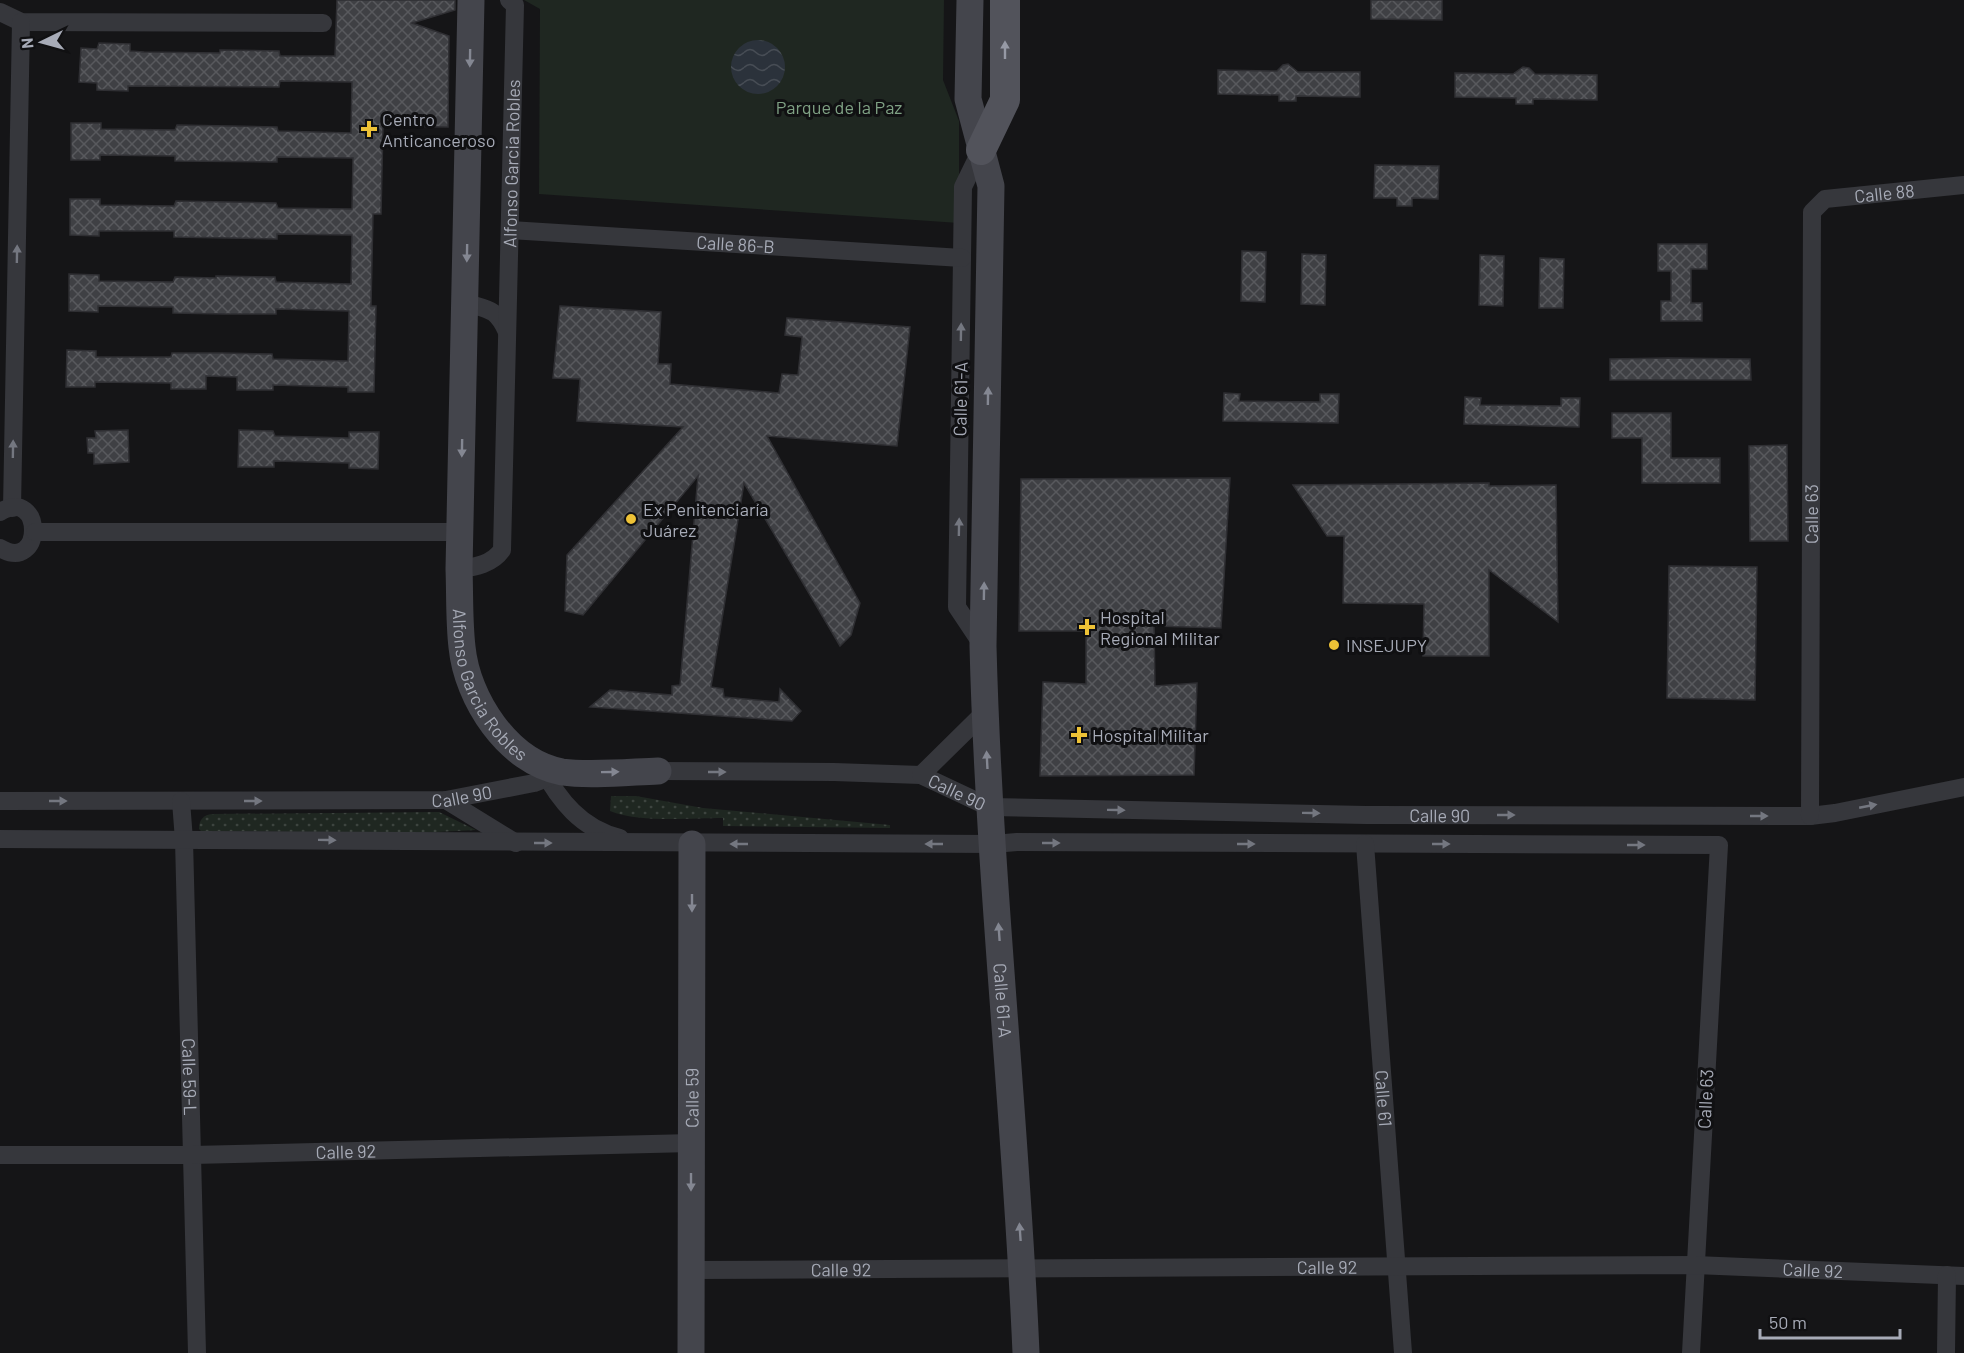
<svg xmlns="http://www.w3.org/2000/svg" width="1964" height="1353" viewBox="0 0 1964 1353" font-family="Barlow,sans-serif">
	<style>
		.grass { fill: url(#grass-dots) }
		.park { fill: #1f2721 }
		.water { fill: url(#water-waves) }
		.building { fill: url(#building-cross-hatch); stroke: #2f2f33; stroke-width: 1.5 }
		.lines { fill: none; stroke-linecap: round; stroke-linejoin: round }
		.street { stroke: #36373c; stroke-width: 18 }
		.secondary { stroke: #44454c; stroke-width: 27 }
		.primary { stroke: #52535b; stroke-width: 30 }
		.oneway { fill: #9699a5 }
		.oneway2 { fill: #848792 }
		.oneway3 { fill: #747780 }
		.poi-dot { fill: #eec236; stroke: #101012; stroke-width: 2 }
		.labels { text-anchor: middle; dominant-baseline: central; stroke-width: 6; stroke-linejoin: round; paint-order: stroke }
		.park-label { font-size: 18px; fill: #7fa184; stroke: #101012 }
		.poi-label { font-size: 18px; fill: #a7abb7; stroke: #101012; text-anchor: start }
		.street-label { font-size: 18px; fill: #a7abb7; stroke: #101012 }
	</style>
	<defs>
		<pattern id="grass-dots" width="8" height="8" patternUnits="userSpaceOnUse" patternTransform="scale(1.5)"><rect width="8" height="8" fill="#1f2721"/><path d="M2 2h.1M6 6h.1" fill="none" stroke="#3d443f" stroke-width="1.8" stroke-linecap="round"/></pattern>
		<pattern id="water-waves" width="16" height="10" patternUnits="userSpaceOnUse" patternTransform="scale(1.5)"><rect width="16" height="10" fill="#2b323b"/><path d="M0 5q4-4 8 0t8 0" fill="none" stroke="#474d55"/></pattern>
		<pattern id="building-cross-hatch" width="8" height="8" patternUnits="userSpaceOnUse" patternTransform="scale(1.5)"><rect width="8" height="8" fill="#3f4044"/><path d="M0 0l8 8M0 8l8-8" fill="none" stroke="#58595d"/></pattern>
	</defs>
	<rect width="100%" height="100%" fill="#151517"/>
	<g class="grass">
		<path d="M 611,796 L 636,796 L 703,808 L 890,825 L 890,828 L 723,826 L 723,818 C 691,818 639,823 610,811 Z"/>
		<path d="M 439,812 L 476,830 L 417,833 L 201,831 L 199,829 C 199,819 204,815 212,814 Z"/>
	</g>
	<path class="park" d="M 524,0 L 944,0 L 943,80 L 959,121 L 959,223 L 539,194 L 540,9 Z"/>
	<circle class="water" cx="758" cy="67" r="27"/>
	<g class="building">
		<path d="M 337,0 L 455,0 L 455,10 L 412,23 L 449,36 L 448,127 L 383,126 L 381,214 L 373,214 L 371,306 L 376,306 L 374,392 L 348,392 L 348,387 L 273,385 L 273,390 L 237,390 L 237,377 L 206,376 L 206,389 L 171,389 L 171,383 L 95,382 L 95,387 L 66,387 L 67,350 L 96,351 L 96,357 L 171,357 L 172,353 L 222,353 L 272,354 L 273,359 L 348,361 L 349,311 L 276,309 L 276,314 L 225,314 L 173,313 L 173,307 L 98,306 L 98,312 L 69,311 L 69,274 L 99,275 L 99,281 L 173,282 L 175,277 L 216,278 L 216,276 L 275,277 L 276,282 L 351,284 L 352,235 L 277,234 L 277,239 L 174,237 L 174,231 L 99,231 L 99,236 L 70,235 L 70,199 L 100,199 L 100,205 L 174,206 L 176,201 L 228,202 L 276,203 L 278,208 L 352,209 L 353,158 L 277,157 L 277,162 L 175,161 L 175,156 L 100,155 L 100,160 L 71,160 L 71,123 L 101,123 L 101,129 L 175,130 L 177,125 L 230,126 L 277,127 L 278,131 L 351,133 L 352,82 L 280,81 L 279,87 L 128,86 L 128,91 L 97,90 L 97,83 L 79,82 L 81,48 L 97,49 L 99,43 L 130,44 L 130,51 L 144,52 L 220,53 L 220,50 L 279,51 L 280,56 L 335,56 Z"/>
		<path d="M 1371,0 L 1442,0 L 1442,20 L 1371,19 Z"/>
		<path d="M 1288,64 L 1298,72 L 1360,72 L 1360,97 L 1296,96 L 1296,101 L 1279,101 L 1279,95 L 1218,94 L 1218,70 L 1277,71 L 1283,65 Z"/>
		<path d="M 1523,67 L 1529,68 L 1535,74 L 1597,75 L 1597,100 L 1533,99 L 1533,104 L 1516,104 L 1516,98 L 1455,97 L 1455,73 L 1513,74 Z"/>
		<path d="M 1375,165 L 1439,166 L 1438,199 L 1412,198 L 1412,206 L 1397,206 L 1397,198 L 1374,198 Z"/>
		<path d="M 1658,244 L 1707,244 L 1707,269 L 1691,269 L 1691,303 L 1702,303 L 1702,321 L 1661,321 L 1661,301 L 1671,301 L 1671,271 L 1658,271 Z"/>
		<path d="M 1242,251 L 1266,252 L 1265,302 L 1241,301 Z"/>
		<path d="M 1302,254 L 1326,255 L 1325,305 L 1301,304 Z"/>
		<path d="M 1480,255 L 1504,256 L 1503,306 L 1479,305 Z"/>
		<path d="M 1540,258 L 1564,259 L 1563,308 L 1539,308 Z"/>
		<path d="M 560,306 L 661,312 L 658,364 L 671,364 L 670,384 L 779,393 L 782,374 L 798,375 L 802,337 L 785,335 L 787,318 L 910,327 L 897,446 L 767,436 L 860,603 L 851,635 L 840,646 L 744,483 L 711,687 L 723,689 L 724,697 L 779,702 L 780,689 L 801,711 L 792,721 L 590,707 L 610,690 L 672,695 L 672,686 L 680,685 L 698,476 L 583,615 L 565,611 L 567,555 L 683,427 L 577,421 L 580,379 L 553,378 Z"/>
		<path d="M 1669,358 L 1750,359 L 1751,380 L 1610,380 L 1610,359 Z"/>
		<path d="M 1224,393 L 1240,394 L 1239,401 L 1320,402 L 1320,394 L 1339,394 L 1338,423 L 1223,421 Z"/>
		<path d="M 1465,397 L 1481,398 L 1480,405 L 1561,406 L 1561,398 L 1580,398 L 1579,427 L 1464,424 Z"/>
		<path d="M 1612,413 L 1671,413 L 1671,458 L 1720,458 L 1720,483 L 1642,483 L 1642,438 L 1612,438 Z"/>
		<path d="M 128,430 L 129,462 L 94,464 L 94,453 L 88,453 L 87,438 L 96,438 L 95,431 Z"/>
		<path d="M 239,430 L 273,431 L 275,436 L 349,438 L 349,432 L 379,432 L 378,469 L 349,468 L 349,463 L 274,461 L 274,467 L 238,467 Z"/>
		<path d="M 1787,445 L 1788,541 L 1750,541 L 1749,446 Z"/>
		<path d="M 1230,478 L 1221,628 L 1154,626 L 1155,686 L 1197,683 L 1194,775 L 1040,776 L 1043,682 L 1086,684 L 1086,631 L 1019,631 L 1021,479 Z"/>
		<path d="M 1489,483 L 1489,486 L 1556,485 L 1558,622 L 1489,570 L 1489,656 L 1423,656 L 1424,604 L 1343,603 L 1344,536 L 1327,536 L 1293,485 Z"/>
		<path d="M 1669,566 L 1757,567 L 1755,700 L 1667,698 Z"/>
	</g>
	<g class="lines">
		<g class="street">
			<path d="M 0,12 L 21,22 L 323,23"/>
			<path d="M 981,150 L 963,187 L 957,607 L 983,646"/>
			<path id="s1" d="M 510,230 L 962,258"/>
			<path d="M 466,303 C 489,310 496,308 507,332"/>
			<path d="M 12,508 L 21,22"/>
			<path d="M 0,512 C 44,486 44,574 0,548"/>
			<path d="M 35,532 L 460,532"/>
			<path id="s2" d="M 459,569 C 476,567 492,564 502,550 L 515,5 L 509,0"/>
			<path d="M 541,767 C 559,800 581,829 620,838"/>
			<path id="s3" d="M 658,771 L 834,772 L 921,775 L 989,807 L 1366,815 L 1810,816 L 1835,813 L 1964,787"/>
			<path d="M 921,775 L 984,713"/>
			<path d="M 446,800 L 516,843"/>
			<path id="s4" d="M 0,801 L 446,800 L 534,783 L 562,772"/>
			<path id="s5" d="M 181,801 L 184,840 L 197,1353"/>
			<path id="s6" d="M 1810,816 L 1812,212 L 1825,199 L 1964,185"/>
			<path d="M 0,839 L 993,844 L 1017,842 L 1719,845 L 1691,1353"/>
			<path id="s7" d="M 1365,844 L 1403,1353"/>
			<path id="s8" d="M 0,1155 L 192,1155 L 692,1143"/>
			<path id="s9" d="M 691,1270 L 1695,1265 L 1964,1276"/>
			<path d="M 1946,1353 L 1947,1275"/>
		</g>
		<g class="secondary">
			<path id="s10" d="M 471,0 L 459,569 C 460,595 459,621 462,647 C 467,699 508,762 562,772 C 589,776 630,772 658,771"/>
			<path id="s11" d="M 970,0 L 968,99 L 991,186 L 983,646 C 989,882 1016,1117 1026,1353"/>
			<path id="s12" d="M 691,1353 L 692,844"/>
		</g>
		<path class="primary" d="M 981,150 L 1005,100 L 1005,0"/>
	</g>
	<defs><path id="oneway-solid" d="M-6-.8H1V-3.2L6.5 0L1 3.2V.8H-6Z" transform="scale(1.5)"/></defs>
	<use class="oneway" href="#oneway-solid" transform="translate(1005 50) rotate(-90)"/>
	<g class="oneway2">
		<use href="#oneway-solid" transform="translate(470 58) rotate(91)"/>
		<use href="#oneway-solid" transform="translate(467 253) rotate(91)"/>
		<use href="#oneway-solid" transform="translate(988 396) rotate(-89)"/>
		<use href="#oneway-solid" transform="translate(462 448) rotate(91)"/>
		<use href="#oneway-solid" transform="translate(984 591) rotate(-89)"/>
		<use href="#oneway-solid" transform="translate(987 760) rotate(-93)"/>
		<use href="#oneway-solid" transform="translate(610 772) rotate(-1)"/>
		<use href="#oneway-solid" transform="translate(692 903) rotate(90)"/>
		<use href="#oneway-solid" transform="translate(999 932) rotate(-94)"/>
		<use href="#oneway-solid" transform="translate(691 1182) rotate(90)"/>
		<use href="#oneway-solid" transform="translate(1020 1232) rotate(-94)"/>
	</g>
	<g class="oneway3">
		<use href="#oneway-solid" transform="translate(17 254) rotate(-89)"/>
		<use href="#oneway-solid" transform="translate(961 332) rotate(-89)"/>
		<use href="#oneway-solid" transform="translate(13 449) rotate(-89)"/>
		<use href="#oneway-solid" transform="translate(959 527) rotate(-89)"/>
		<use href="#oneway-solid" transform="translate(717 772)"/>
		<use href="#oneway-solid" transform="translate(58 801)"/>
		<use href="#oneway-solid" transform="translate(253 801)"/>
		<use href="#oneway-solid" transform="translate(1868 806) rotate(-11)"/>
		<use href="#oneway-solid" transform="translate(1116 810) rotate(1)"/>
		<use href="#oneway-solid" transform="translate(1311 813) rotate(1)"/>
		<use href="#oneway-solid" transform="translate(1506 815)"/>
		<use href="#oneway-solid" transform="translate(1759 816)"/>
		<use href="#oneway-solid" transform="translate(327 840) rotate(1)"/>
		<use href="#oneway-solid" transform="translate(543 843)"/>
		<use href="#oneway-solid" transform="translate(1051 843)"/>
		<use href="#oneway-solid" transform="translate(739 844) rotate(-180)"/>
		<use href="#oneway-solid" transform="translate(934 844) rotate(-180)"/>
		<use href="#oneway-solid" transform="translate(1246 844)"/>
		<use href="#oneway-solid" transform="translate(1441 844)"/>
		<use href="#oneway-solid" transform="translate(1636 845)"/>
	</g>
	<g class="poi-dot">
		<path d="M366 120h6v6h6v6h-6v6h-6v-6h-6v-6h6z"/>
		<circle cx="631" cy="519" r="6"/>
		<path d="M1084 618h6v6h6v6h-6v6h-6v-6h-6v-6h6z"/>
		<circle cx="1334" cy="645" r="6"/>
		<path d="M1076 726h6v6h6v6h-6v6h-6v-6h-6v-6h6z"/>
	</g>
	<g class="labels">
		<g class="park-label">
			<text x="839" y="107">Parque de la Paz</text>
		</g>
		<g class="poi-label">
			<text x="382" y="119">Centro<tspan x="382" dy="21">Anticanceroso</tspan></text>
			<text x="643" y="509">Ex Penitenciaría<tspan x="643" dy="21">Juárez</tspan></text>
			<text x="1100" y="617">Hospital<tspan x="1100" dy="21">Regional Militar</tspan></text>
			<text x="1346" y="645">INSEJUPY</text>
			<text x="1092" y="735">Hospital Militar</text>
		</g>
		<g class="street-label">
			<text stroke="none"><textPath href="#s2" startOffset="435">Alfonso Garcia Robles</textPath></text>
			<text stroke="none"><textPath href="#s6" startOffset="682">Calle 88</textPath></text>
			<text stroke="none"><textPath href="#s1" startOffset="226">Calle 86-B</textPath></text>
			<text transform="translate(960 399) rotate(-89)">Calle 61-A</text>
			<text stroke="none"><textPath href="#s6" startOffset="302">Calle 63</textPath></text>
			<text stroke="none"><textPath href="#s10" startOffset="693">Alfonso Garcia Robles</textPath></text>
			<text stroke="none"><textPath href="#s3" startOffset="303">Calle 90</textPath></text>
			<text stroke="none"><textPath href="#s4" startOffset="462">Calle 90</textPath></text>
			<text stroke="none"><textPath href="#s3" startOffset="789">Calle 90</textPath></text>
			<text stroke="none"><textPath href="#s11" startOffset="1004">Calle 61-A</textPath></text>
			<text stroke="none"><textPath href="#s5" startOffset="276">Calle 59-L</textPath></text>
			<text stroke="none"><textPath href="#s12" startOffset="255">Calle 59</textPath></text>
			<text stroke="none"><textPath href="#s7" startOffset="255">Calle 61</textPath></text>
			<text transform="translate(1705 1099) rotate(-87)">Calle 63</text>
			<text stroke="none"><textPath href="#s8" startOffset="346">Calle 92</textPath></text>
			<text stroke="none"><textPath href="#s9" startOffset="636">Calle 92</textPath></text>
			<text stroke="none"><textPath href="#s9" startOffset="150">Calle 92</textPath></text>
			<text stroke="none"><textPath href="#s9" startOffset="1122">Calle 92</textPath></text>
		</g>
	</g>
	<g transform="translate(42 42) rotate(265)" stroke="#101012" stroke-width="4.5" paint-order="stroke">
	<path d="M0-4.5L10 22L0 15L-10 22Z" fill="#a7abb7"/>
	<text y="-9" font-size="16" font-weight="bold" text-anchor="middle" fill="#a7abb7">N</text>
	</g>
	<path d="M1760 1329v9h140v-9" fill="none" stroke="#a7abb7" stroke-width="3"/>
	<text x="1769" y="1329" font-size="18" fill="#a7abb7" stroke="#101012" stroke-width="4.5" paint-order="stroke">50 m</text>
</svg>
